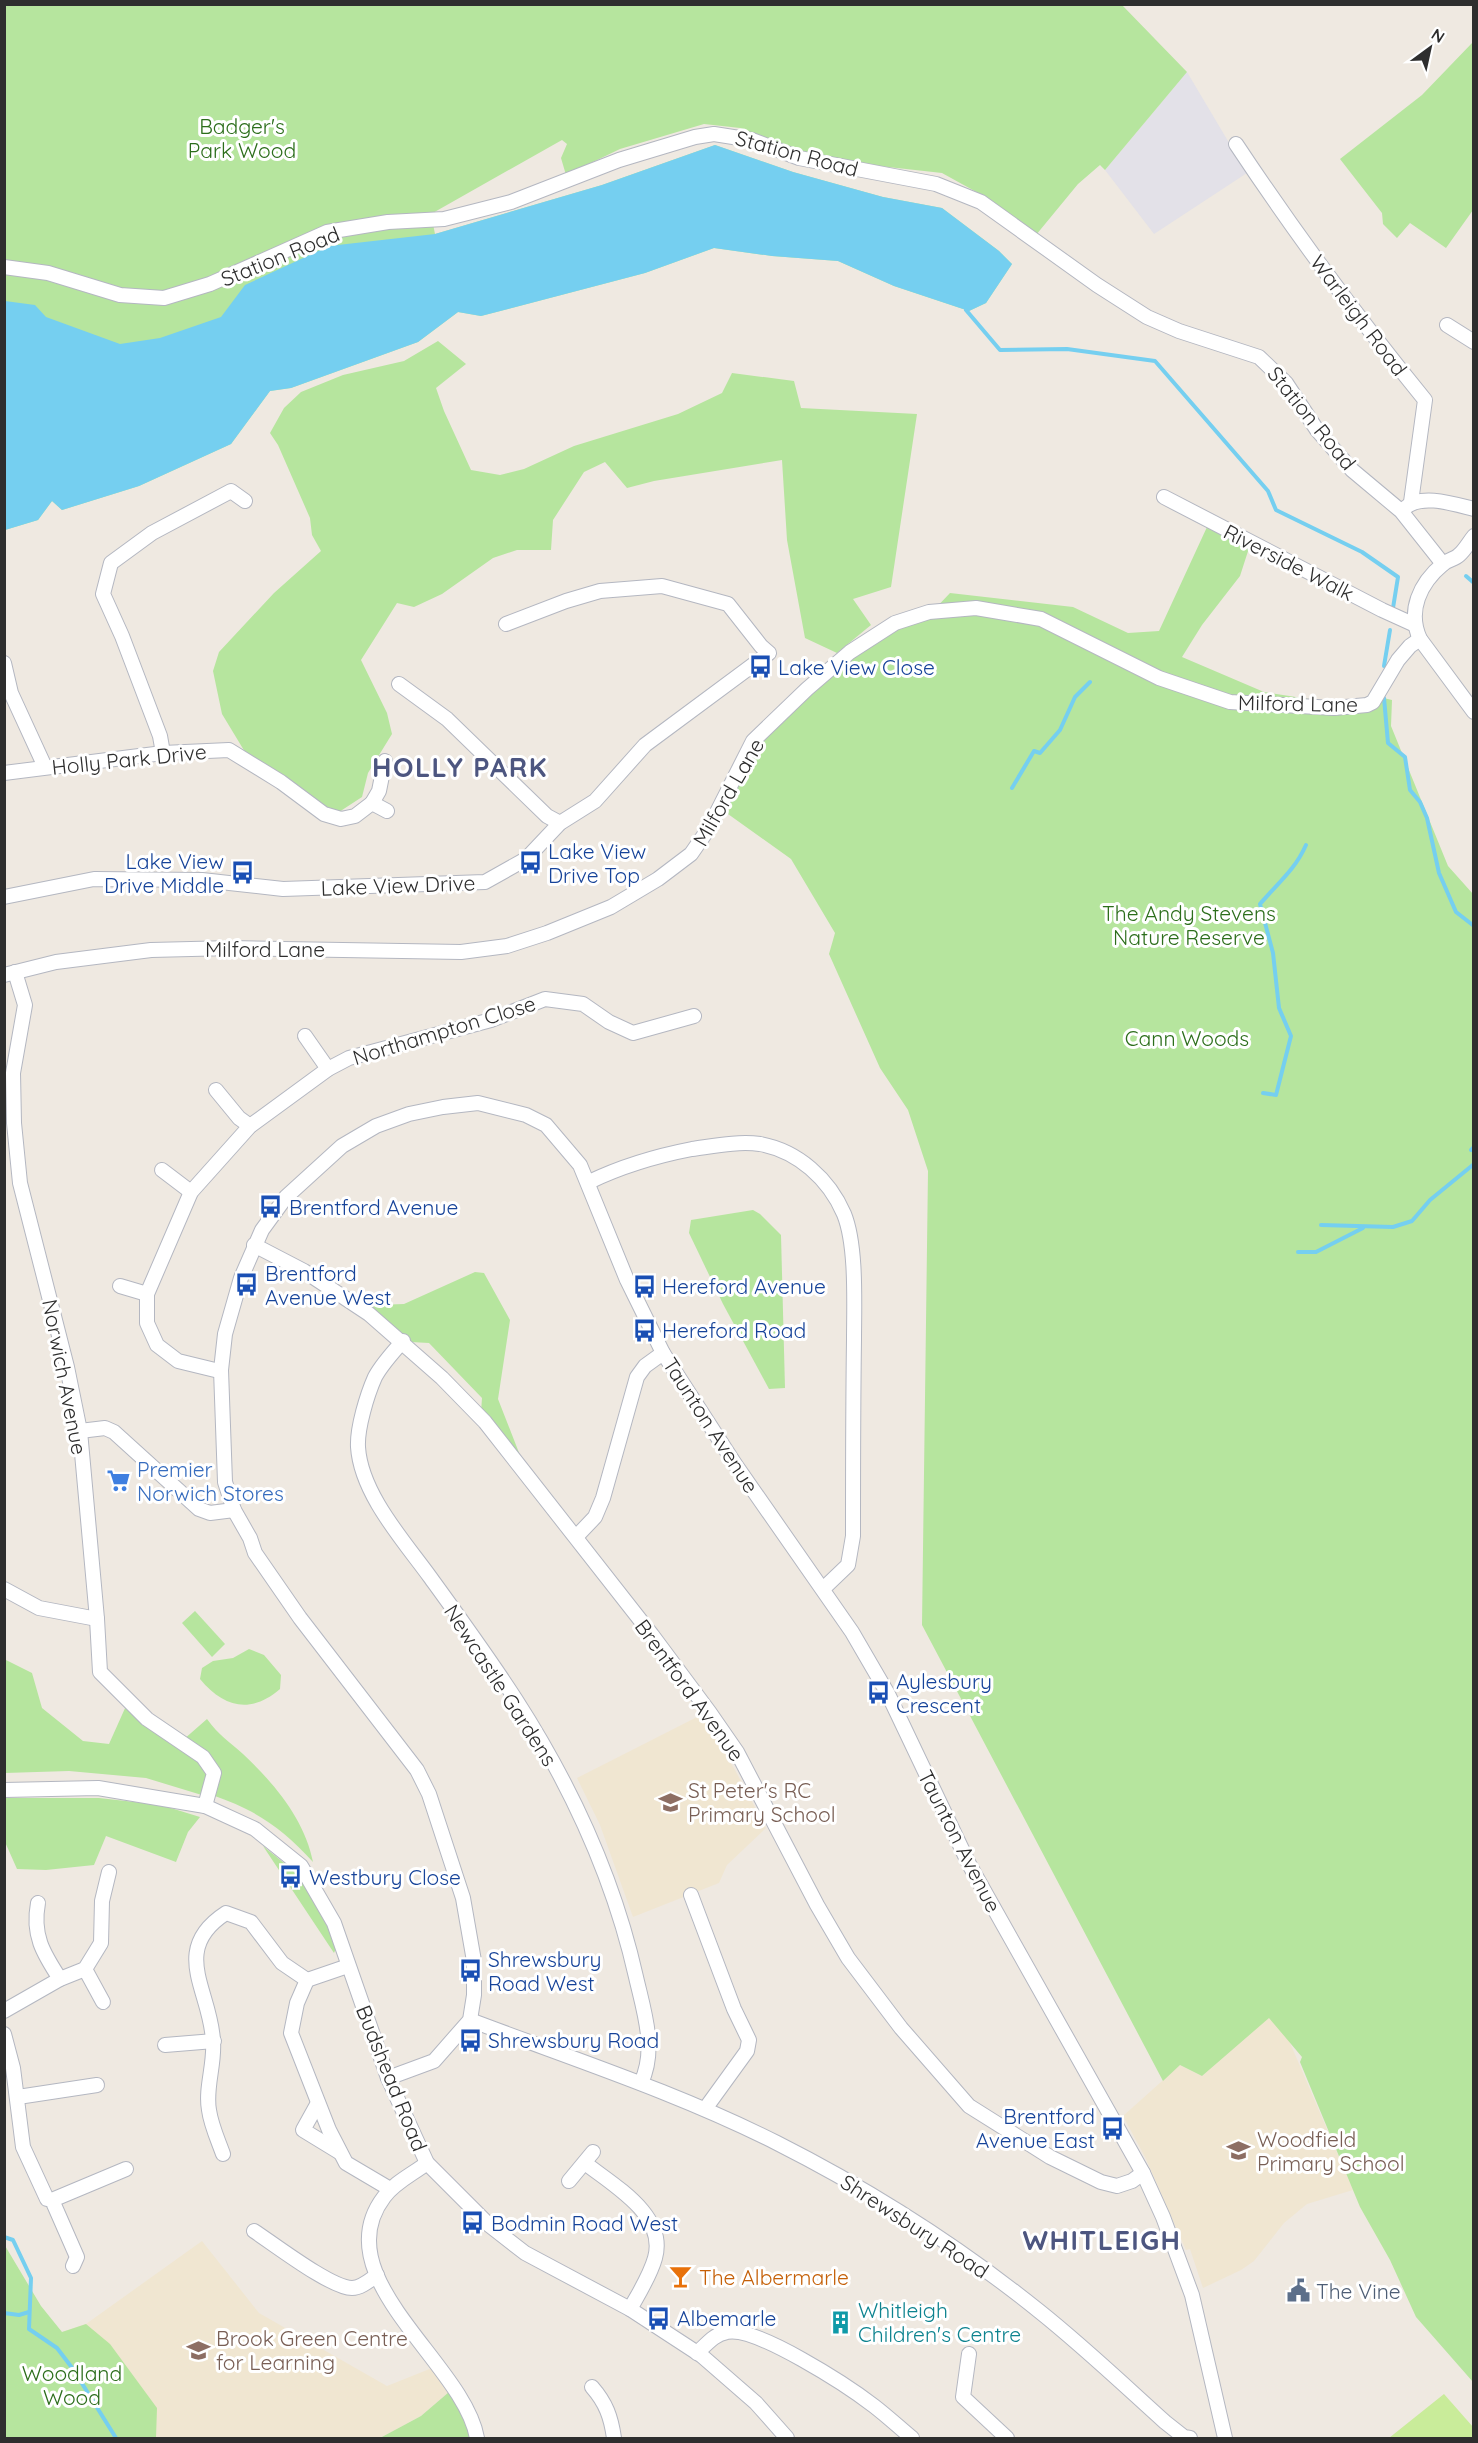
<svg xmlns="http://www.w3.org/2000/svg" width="1478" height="2443" viewBox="0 0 1478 2443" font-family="Quicksand,sans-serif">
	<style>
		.industrial { fill: #e3e1e8 }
		.education { fill: #f0e6d1 }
		.green { fill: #b6e59e }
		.pitch { fill: #c9ec9a }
		.water { fill: #75cff0 }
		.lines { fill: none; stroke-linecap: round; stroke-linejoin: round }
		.stream { stroke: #75cff0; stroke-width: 4 }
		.minor-casing { stroke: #b4b7c1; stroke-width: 16 }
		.minor { stroke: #fff; stroke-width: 14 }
		.labels { text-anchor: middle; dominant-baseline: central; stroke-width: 6; stroke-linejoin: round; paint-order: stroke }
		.park-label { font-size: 21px; fill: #2c6e1b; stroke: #fff }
		.street-label { font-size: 21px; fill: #2e2e2e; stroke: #fff }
		.transit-label { font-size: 21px; fill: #164399; stroke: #fff; text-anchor: start }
		.shop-label { font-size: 21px; fill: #366cbe; stroke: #fff; text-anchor: start }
		.education-label { font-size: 21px; fill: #785e54; stroke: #fff; text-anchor: start }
		.food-label { font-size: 21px; fill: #c56008; stroke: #fff; text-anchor: start }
		.service-label { font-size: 21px; fill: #4e5e75; stroke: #fff; text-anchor: start }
		.culture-label { font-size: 21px; fill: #0d838f; stroke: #fff; text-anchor: start }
		.district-label { font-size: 27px; font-weight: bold; letter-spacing: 1.5px; fill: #4d5680; stroke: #fff }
	</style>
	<rect width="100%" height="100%" fill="#efe9e1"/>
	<path class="industrial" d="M 1187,72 L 1247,173 L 1154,234 L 1105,170 Z"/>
	<g class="education">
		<path d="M 701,1715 L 735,1770 L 766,1828 L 727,1865 L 719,1883 L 633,1917 L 600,1825 L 577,1778 Z"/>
		<path d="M 1276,2010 L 1353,2190 L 1307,2204 L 1284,2223 L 1254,2261 L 1241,2270 L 1203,2288 L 1190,2249 L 1186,2250 L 1145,2157 L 1123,2116 L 1180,2065 L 1202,2076 Z"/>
		<path d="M 202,2241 L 259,2313 L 387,2386 L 432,2368 L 449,2392 L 421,2416 L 380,2438 L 132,2438 L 62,2332 L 86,2324 Z"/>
	</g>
	<g class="green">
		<path d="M 4,5 L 1122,5 L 1187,72 L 1105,170 L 1100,165 L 1078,184 L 1036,235 L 980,194 L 942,173 L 852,163 L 773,144 L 740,128 L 704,124 L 620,149 L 566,175 L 561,158 L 567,144 L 562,140 L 431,214 L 435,234 L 602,185 L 715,145 L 793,172 L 883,197 L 942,208 L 999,251 L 1012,264 L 986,303 L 969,311 L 894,286 L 838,261 L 772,256 L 714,248 L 645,273 L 481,316 L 458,312 L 418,342 L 291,388 L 270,391 L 231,444 L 139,486 L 62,510 L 52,501 L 38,520 L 5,530 Z"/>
		<path d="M 1473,42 L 1473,210 L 1446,248 L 1410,223 L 1397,238 L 1383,224 L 1382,213 L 1340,159 L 1422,95 Z"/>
		<path d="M 438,341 L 466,364 L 436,388 L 444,411 L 471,470 L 500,475 L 524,469 L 574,446 L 678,414 L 722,393 L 732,373 L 794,381 L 801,408 L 917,414 L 891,587 L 853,599 L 871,625 L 837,653 L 805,638 L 787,540 L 782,460 L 654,481 L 627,488 L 605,462 L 584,472 L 553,520 L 551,550 L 517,550 L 493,558 L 442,594 L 414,607 L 397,603 L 361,660 L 387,713 L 392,734 L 368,773 L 362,797 L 339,812 L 318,803 L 245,752 L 222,714 L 213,671 L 219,652 L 274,593 L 321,551 L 312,535 L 310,518 L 278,445 L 270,433 L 284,408 L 301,392 L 343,375 L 404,361 Z"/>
		<path d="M 1207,527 L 1250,545 L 1240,576 L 1202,625 L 1182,657 L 1264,692 L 1347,705 L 1371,695 L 1392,700 L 1391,726 L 1448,866 L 1473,894 L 1473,2382 L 1416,2317 L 1390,2260 L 1360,2207 L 1300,2062 L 1302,2057 L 1269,2018 L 1202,2076 L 1180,2065 L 1163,2081 L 922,1625 L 928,1171 L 908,1110 L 880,1068 L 829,954 L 835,933 L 791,859 L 721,809 L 756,742 L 778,716 L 876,640 L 931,613 L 950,593 L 1073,607 L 1128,633 L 1159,631 Z"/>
		<path d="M 753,1210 L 760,1214 L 781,1235 L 785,1388 L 769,1389 L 723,1304 L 689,1233 L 691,1220 Z"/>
		<path d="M 475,1272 L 484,1273 L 510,1320 L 498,1399 L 523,1463 L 481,1412 L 482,1398 L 429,1343 L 411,1342 L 369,1307 L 376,1305 L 404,1304 Z"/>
		<path d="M 195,1611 L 225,1644 L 212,1657 L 182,1623 Z"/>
		<path d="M 249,1649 L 264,1655 L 281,1675 L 280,1689 C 251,1714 224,1708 200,1679 L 202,1668 L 213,1661 L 233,1658 Z"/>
		<path d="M 4,1659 L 32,1673 L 42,1708 L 83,1741 L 109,1744 L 126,1706 L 201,1760 L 210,1774 L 205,1796 L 146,1778 L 69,1771 L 5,1773 Z"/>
		<path d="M 207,1719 C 219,1736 229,1741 243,1754 C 274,1783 305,1820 313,1862 C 282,1828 256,1810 212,1795 L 216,1773 L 183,1740 Z"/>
		<path d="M 5,1798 L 99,1798 L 161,1805 L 200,1817 L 188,1832 L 176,1862 L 106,1836 L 94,1865 L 46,1870 L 17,1869 L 5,1842 Z"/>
		<path d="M 263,1846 C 273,1855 286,1863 295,1873 C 313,1894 326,1921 337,1946 L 334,1953 Z"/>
		<path d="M 4,2244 L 41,2306 L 62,2332 L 86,2324 L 110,2344 L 157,2408 L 156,2438 L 5,2438 Z"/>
		<path d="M 449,2392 L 469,2428 L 471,2438 L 380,2438 L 421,2416 Z"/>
	</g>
	<path class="pitch" d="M 1444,2394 L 1473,2427 L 1473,2438 L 1389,2438 Z"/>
	<path class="water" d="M 715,145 L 793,172 L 883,197 L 942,208 L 999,251 L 1012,264 L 986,303 L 969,311 L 894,286 L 838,261 L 772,256 L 714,248 L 645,273 L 481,316 L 458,312 L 418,342 L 291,388 L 270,391 L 231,444 L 139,486 L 62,510 L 52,501 L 38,520 L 5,530 L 5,301 L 35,305 L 46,317 L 120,344 L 160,338 L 221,317 L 245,285 L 329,246 L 435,234 L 602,185 Z"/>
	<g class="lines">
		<g class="stream">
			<path d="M 966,310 L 1000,350 L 1067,349 L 1155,361 L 1268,491 L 1276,510 L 1362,552 L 1398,577 L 1393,608"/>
			<path d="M 1466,576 L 1474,583"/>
			<path d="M 1384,666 L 1390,630"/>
			<path d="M 1384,698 L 1388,743 L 1405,757 L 1410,790 L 1420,802 L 1427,818 L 1439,873 L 1456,912 L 1474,926"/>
			<path d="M 1012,788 L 1034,751 L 1040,753 L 1060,730 L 1075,697 L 1090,682"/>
			<path d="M 1263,1093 L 1276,1095 L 1291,1036 L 1279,1008 L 1273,953 L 1260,904 C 1277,884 1295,870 1306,845"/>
			<path d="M 1471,1150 L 1474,1147"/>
			<path d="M 1321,1225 L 1393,1227 L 1412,1221 L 1430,1200 L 1474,1164"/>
			<path d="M 1298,1252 L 1316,1252 L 1363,1228"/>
			<path d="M 4,2237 L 13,2240 L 31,2278 L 29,2329 L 57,2348 L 73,2369 L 116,2438"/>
			<path d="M 4,2313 L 19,2315 L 29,2312"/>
		</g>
		<defs>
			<g id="minor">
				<path d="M 1236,144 C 1295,233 1358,318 1425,400 L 1411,502"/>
				<path d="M 4,267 L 48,273 L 120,295 L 164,298 L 210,284 L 327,232 L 388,222 L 444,219 L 511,202 L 619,160 L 695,137 L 714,134 L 752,140 L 799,158 L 936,184 L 981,202 L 1097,285 L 1147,317 L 1179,331 L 1259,357 L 1286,383 L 1317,430 L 1352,470 L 1401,511 L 1443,564"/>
				<path d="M 1447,325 L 1474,342"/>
				<path d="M 1164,497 L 1382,610 L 1415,625"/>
				<path d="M 1405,508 C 1421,493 1454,504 1474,509"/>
				<path d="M 1474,536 C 1469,542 1465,550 1459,555 C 1455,559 1448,560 1443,564 C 1420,583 1407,611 1420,639 L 1474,712"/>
				<path d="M 4,663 L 11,693 L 45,767"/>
				<path d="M 399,684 L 447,719 L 547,816 L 560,823"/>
				<path d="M 163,753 L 160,736 L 122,636 L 103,594 L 111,563 L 152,533 L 231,491 L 245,501"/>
				<path d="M 4,773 L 163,753 L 229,750 L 281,782 L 324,814 L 341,819 L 355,816 L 372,803 L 387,811"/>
				<path d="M 372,803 L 379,791 L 385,761"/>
				<path d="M 4,897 L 94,879 L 202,880 L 283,889 L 485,882 L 526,859 L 560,823 L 595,801 L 645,745 L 769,653 L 761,646 L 728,604 L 662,586 L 600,591 L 566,601 L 506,624"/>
				<path d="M 15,972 L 25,1005 L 13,1073 L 14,1123 L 20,1183 L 67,1367 L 80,1431 L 97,1619 L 100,1672 L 147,1719 L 203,1757 L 214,1773 L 205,1806"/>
				<path d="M 4,975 L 56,962 L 151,950 L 231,948 L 461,952 L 507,946 L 547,933 L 611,907 L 658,879 L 691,854 L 709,828 L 753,741 L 807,689 L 850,652 L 895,623 L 929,612 L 976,608 L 1041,619 L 1159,678 L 1230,702 L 1334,708 L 1367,705 L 1373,702 L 1398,660 L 1410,646 L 1420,639"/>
				<path d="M 305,1036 L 328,1069"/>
				<path d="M 216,1090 L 239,1118 L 250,1126"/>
				<path d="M 162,1170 L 191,1192"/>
				<path d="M 589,1182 C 622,1166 656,1156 692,1149 C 714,1146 738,1141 760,1144 C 798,1151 829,1179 844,1214 C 857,1246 854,1306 854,1340 C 853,1406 853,1471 853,1536 L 848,1565 L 824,1588"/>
				<path d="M 254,1245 L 304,1271 L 369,1314 L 442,1378 L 485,1422 L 652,1635 L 710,1713 L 737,1752 L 817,1905 L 848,1958 L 901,2028 L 969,2106 L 1050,2157 L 1101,2182 L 1117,2186 L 1132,2181 L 1143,2173"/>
				<path d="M 120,1286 L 147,1294"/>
				<path d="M 403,1341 C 393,1352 382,1364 375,1377 C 367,1395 357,1428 358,1447 C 361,1494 404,1541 430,1577 C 459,1617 489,1658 516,1700 C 570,1784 614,1879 636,1977 C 644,2012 657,2049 641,2083"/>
				<path d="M 221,1370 L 215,1370 L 178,1361 L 157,1345 L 147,1323 L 147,1294 L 191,1192 L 250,1126 L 328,1069 L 349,1058 L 491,1020 L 545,999 L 583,1004 L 609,1022 L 633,1033 L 694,1016"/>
				<path d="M 80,1431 L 105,1428 L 114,1432 L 199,1509 L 210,1513 L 234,1510"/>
				<path d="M 576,1537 L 595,1517 L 603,1498 L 637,1377 L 645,1366 L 663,1353"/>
				<path d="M 4,1589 L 39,1608 L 97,1619"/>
				<path d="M 4,1790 L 98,1788 L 205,1806 L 255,1829 L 301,1866 L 334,1923 L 388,2078 L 427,2163 L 489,2225 L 525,2253 L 630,2309 L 702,2356 L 756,2403 L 787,2438"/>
				<path d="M 691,1895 L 734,2009 L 749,2040 L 747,2051 L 705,2109"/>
				<path d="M 38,1903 C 32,1935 43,1953 60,1979"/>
				<path d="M 85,1969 L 103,2002"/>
				<path d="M 307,1980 L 297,2003 L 291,2033 L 329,2130 L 346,2163 L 390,2189"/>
				<path d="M 307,1980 L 348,1966"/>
				<path d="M 4,2011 L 60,1979 L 85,1969 L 101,1943 L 102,1901 L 109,1872"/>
				<path d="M 470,2020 C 573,2059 678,2093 777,2143 C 870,2190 958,2246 1039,2311 C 1083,2346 1124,2385 1165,2422 L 1184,2437 L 1190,2438"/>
				<path d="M 4,2034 L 13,2068 L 23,2147 L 47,2199 L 52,2200 L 77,2257 L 73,2266"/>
				<path d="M 165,2045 L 214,2041"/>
				<path d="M 388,2078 L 434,2061 L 470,2020 L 474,1995 L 474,1961 L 463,1898 L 429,1794 L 417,1770 L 300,1618 L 255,1553 L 250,1538 L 234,1510 L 225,1482 L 221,1370 L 225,1334 L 241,1278 L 262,1230 L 286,1197 L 342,1146 L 376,1126 L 409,1114 L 443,1107 L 478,1103 L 526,1115 L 546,1125 L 580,1165 L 627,1280 L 663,1353 L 735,1464 L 852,1632 L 888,1694 L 969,1864 L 1143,2173 L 1163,2217 L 1192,2295 L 1225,2438"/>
				<path d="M 18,2097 L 97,2085"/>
				<path d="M 318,2103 L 303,2130 L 339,2152"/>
				<path d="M 223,2154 C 218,2140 211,2125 209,2110 C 205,2088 215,2064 213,2041 C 211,1991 169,1950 226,1913 L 251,1922 L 282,1963 L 307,1980"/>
				<path d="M 427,2163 C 413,2174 395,2182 384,2197 C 323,2277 464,2363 477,2438"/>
				<path d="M 585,2163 C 614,2186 667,2215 655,2258 C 650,2276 639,2293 630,2309"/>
				<path d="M 569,2181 L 593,2152"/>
				<path d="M 52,2200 L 126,2169"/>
				<path d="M 254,2231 C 274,2244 331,2288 352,2288 C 361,2288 370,2280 377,2275"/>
				<path d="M 697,2353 C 706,2345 714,2334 727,2332 C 756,2326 848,2386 874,2406 C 887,2416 900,2428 912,2438"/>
				<path d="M 969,2354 L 963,2397 L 1007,2438"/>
				<path d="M 592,2387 C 606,2403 611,2417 614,2438"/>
			</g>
		</defs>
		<use href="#minor" class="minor-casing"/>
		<use href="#minor" class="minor"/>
	</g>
	<defs>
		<symbol id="bus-bare" viewBox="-9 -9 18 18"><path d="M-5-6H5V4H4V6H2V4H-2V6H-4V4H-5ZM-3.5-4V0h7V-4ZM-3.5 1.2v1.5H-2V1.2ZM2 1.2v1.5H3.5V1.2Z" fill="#1a4fb4" stroke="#fff" stroke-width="2.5" paint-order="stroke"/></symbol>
		<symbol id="supermarket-bare" viewBox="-9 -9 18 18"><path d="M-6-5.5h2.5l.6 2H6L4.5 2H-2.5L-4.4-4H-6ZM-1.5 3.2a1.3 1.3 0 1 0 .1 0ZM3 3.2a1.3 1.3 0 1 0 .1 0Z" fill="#3f7fe0" stroke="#fff" stroke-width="2.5" paint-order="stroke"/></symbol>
		<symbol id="school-bare" viewBox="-9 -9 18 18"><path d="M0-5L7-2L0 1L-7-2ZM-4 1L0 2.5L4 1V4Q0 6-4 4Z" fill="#8d6e63" stroke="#fff" stroke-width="2.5" paint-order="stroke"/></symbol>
		<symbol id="bar-bare" viewBox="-9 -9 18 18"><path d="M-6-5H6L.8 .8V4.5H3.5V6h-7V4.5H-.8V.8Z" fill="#e8710a" stroke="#fff" stroke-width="2.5" paint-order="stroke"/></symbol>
		<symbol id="civic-bare" viewBox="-9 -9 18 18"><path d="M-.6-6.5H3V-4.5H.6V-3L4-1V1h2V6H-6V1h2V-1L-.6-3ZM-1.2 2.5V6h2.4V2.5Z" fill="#5c6f8a" stroke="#fff" stroke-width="2.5" paint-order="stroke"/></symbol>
		<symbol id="building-bare" viewBox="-9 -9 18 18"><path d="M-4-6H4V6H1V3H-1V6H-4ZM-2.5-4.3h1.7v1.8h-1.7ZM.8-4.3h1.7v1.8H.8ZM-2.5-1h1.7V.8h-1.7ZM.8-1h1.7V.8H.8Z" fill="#0f9aa8" stroke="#fff" stroke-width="2.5" paint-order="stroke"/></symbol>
	</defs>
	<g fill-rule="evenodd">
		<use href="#bus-bare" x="744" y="650" width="33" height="33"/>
		<use href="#bus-bare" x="514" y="846" width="33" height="33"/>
		<use href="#bus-bare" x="226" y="856" width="33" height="33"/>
		<use href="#bus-bare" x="254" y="1190" width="33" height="33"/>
		<use href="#bus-bare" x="230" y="1268" width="33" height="33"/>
		<use href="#bus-bare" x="628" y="1270" width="33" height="33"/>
		<use href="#bus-bare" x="628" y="1314" width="33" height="33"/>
		<use href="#supermarket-bare" x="102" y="1464" width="33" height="33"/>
		<use href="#bus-bare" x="862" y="1676" width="33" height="33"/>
		<use href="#school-bare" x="654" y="1786" width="33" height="33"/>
		<use href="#bus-bare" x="274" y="1860" width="33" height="33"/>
		<use href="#bus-bare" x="454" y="1954" width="33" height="33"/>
		<use href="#bus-bare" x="454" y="2024" width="33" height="33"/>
		<use href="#bus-bare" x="1096" y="2112" width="33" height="33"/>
		<use href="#school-bare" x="1222" y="2134" width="33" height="33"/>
		<use href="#bus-bare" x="456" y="2206" width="33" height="33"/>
		<use href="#bar-bare" x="664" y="2260" width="33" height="33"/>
		<use href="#civic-bare" x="1282" y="2274" width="33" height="33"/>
		<use href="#bus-bare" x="642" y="2302" width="33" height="33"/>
		<use href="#building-bare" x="824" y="2306" width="33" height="33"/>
		<use href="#school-bare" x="182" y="2334" width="33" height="33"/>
	</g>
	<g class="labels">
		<g class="park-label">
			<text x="242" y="126">Badger's<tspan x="242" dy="24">Park Wood</tspan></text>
			<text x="1189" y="913">The Andy Stevens<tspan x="1189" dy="24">Nature Reserve</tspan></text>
			<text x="1187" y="1038">Cann Woods</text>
			<text x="72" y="2373">Woodland<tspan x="72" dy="24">Wood</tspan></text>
		</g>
		<g class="street-label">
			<text transform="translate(797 153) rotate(15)">Station Road</text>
			<text transform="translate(280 256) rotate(-22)">Station Road</text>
			<text transform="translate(1359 315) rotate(53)">Warleigh Road</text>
			<text transform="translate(1312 418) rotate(51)">Station Road</text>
			<text transform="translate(1289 562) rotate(27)">Riverside Walk</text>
			<text transform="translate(1298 703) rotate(1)">Milford Lane</text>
			<text transform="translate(129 759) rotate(-6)">Holly Park Drive</text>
			<text transform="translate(728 792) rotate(-60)">Milford Lane</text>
			<text transform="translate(398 885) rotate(-2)">Lake View Drive</text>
			<text x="265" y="949">Milford Lane</text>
			<text transform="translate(444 1030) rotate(-17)">Northampton Close</text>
			<text transform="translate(65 1377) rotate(79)">Norwich Avenue</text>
			<text transform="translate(711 1425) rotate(57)">Taunton Avenue</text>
			<text transform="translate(501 1685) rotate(57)">Newcastle Gardens</text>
			<text transform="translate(690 1690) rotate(54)">Brentford Avenue</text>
			<text transform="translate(960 1841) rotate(63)">Taunton Avenue</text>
			<text transform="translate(392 2078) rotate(68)">Budshead Road</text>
			<text transform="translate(915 2226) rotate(33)">Shrewsbury Road</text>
		</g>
		<g class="transit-label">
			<text x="778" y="667">Lake View Close</text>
			<text x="548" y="851">Lake View<tspan x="548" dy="24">Drive Top</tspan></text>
			<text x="224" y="861" text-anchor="end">Lake View<tspan x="224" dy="24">Drive Middle</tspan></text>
			<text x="289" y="1207">Brentford Avenue</text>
			<text x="265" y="1273">Brentford<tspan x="265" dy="24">Avenue West</tspan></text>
			<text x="662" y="1286">Hereford Avenue</text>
			<text x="662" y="1330">Hereford Road</text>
			<text x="896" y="1681">Aylesbury<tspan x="896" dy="24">Crescent</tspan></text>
			<text x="309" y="1877">Westbury Close</text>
			<text x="488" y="1959">Shrewsbury<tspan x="488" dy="24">Road West</tspan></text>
			<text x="488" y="2040">Shrewsbury Road</text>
			<text x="1095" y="2116" text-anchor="end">Brentford<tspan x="1095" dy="24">Avenue East</tspan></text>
			<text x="491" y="2223">Bodmin Road West</text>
			<text x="677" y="2318">Albemarle</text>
		</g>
		<g class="shop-label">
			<text x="137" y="1469">Premier<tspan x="137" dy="24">Norwich Stores</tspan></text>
		</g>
		<g class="education-label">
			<text x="688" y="1790">St Peter's RC<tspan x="688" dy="24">Primary School</tspan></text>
			<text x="1257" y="2139">Woodfield<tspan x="1257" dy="24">Primary School</tspan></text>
			<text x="216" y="2338">Brook Green Centre<tspan x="216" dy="24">for Learning</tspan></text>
		</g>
		<g class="food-label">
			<text x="699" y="2277">The Albermarle</text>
		</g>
		<g class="service-label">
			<text x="1316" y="2291">The Vine</text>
		</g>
		<g class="culture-label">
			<text x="858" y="2310">Whitleigh<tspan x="858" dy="24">Children's Centre</tspan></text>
		</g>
		<g class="district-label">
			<text x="460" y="767">HOLLY PARK</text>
			<text x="1102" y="2240">WHITLEIGH</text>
		</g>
	</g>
	<rect width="1478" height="2443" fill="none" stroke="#2e2e2e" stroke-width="12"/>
	<g transform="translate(1430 48) rotate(33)" stroke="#ffffff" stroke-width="4.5" paint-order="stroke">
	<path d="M0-4.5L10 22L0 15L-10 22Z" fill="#2e2e2e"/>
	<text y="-9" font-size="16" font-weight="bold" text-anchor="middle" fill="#2e2e2e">N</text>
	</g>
</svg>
